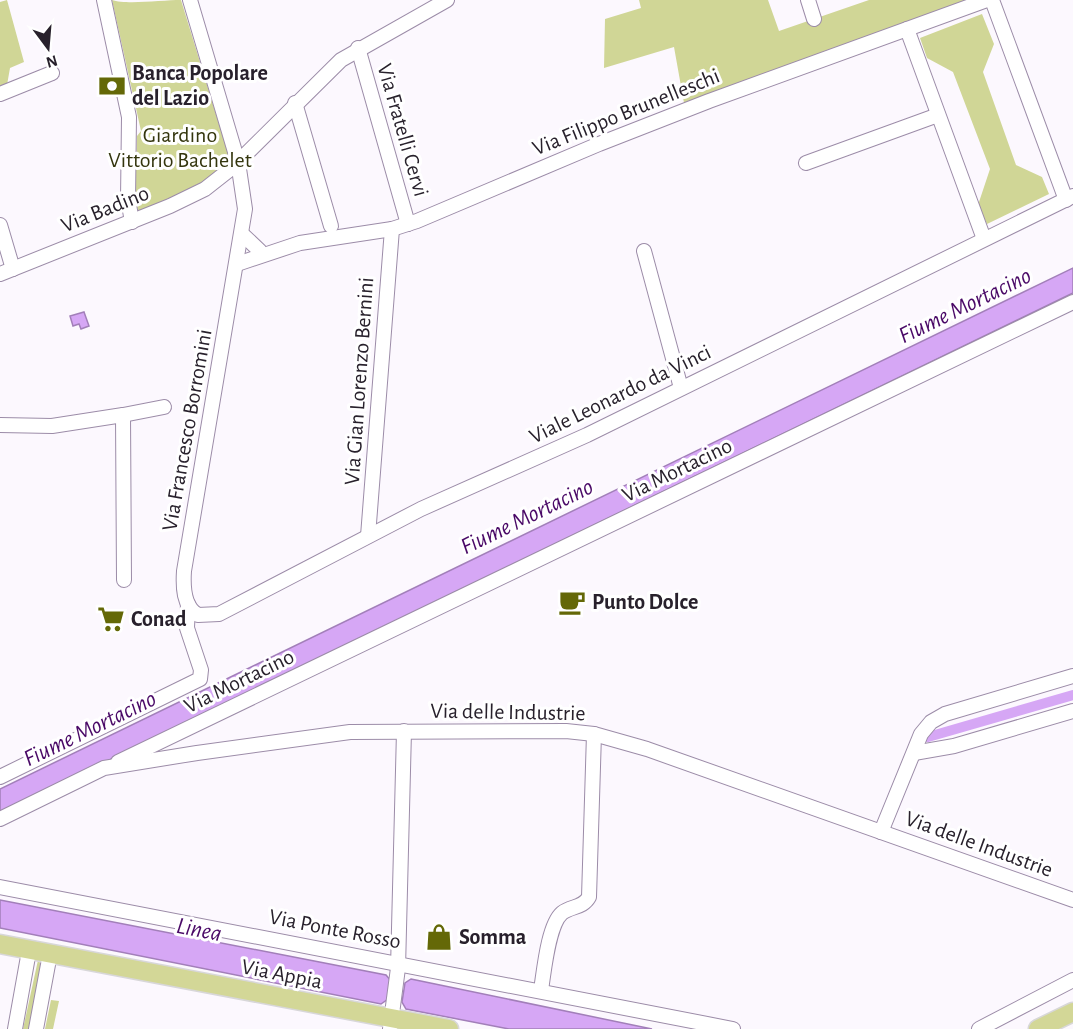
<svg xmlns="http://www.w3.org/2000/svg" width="1073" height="1029" viewBox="0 0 1073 1029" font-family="'Alegreya Sans',sans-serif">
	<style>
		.green { fill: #d0d696 }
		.water { fill: #d6a7f5; stroke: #a27fb9; stroke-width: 1.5 }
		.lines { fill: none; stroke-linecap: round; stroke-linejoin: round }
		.canal { stroke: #d6a7f5; stroke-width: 10 }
		.minor-casing { stroke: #9c8ca8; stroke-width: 16 }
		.major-casing { stroke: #d8d7d9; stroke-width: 21 }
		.minor { stroke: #fff; stroke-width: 14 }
		.major { stroke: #d3d797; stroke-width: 18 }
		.labels { text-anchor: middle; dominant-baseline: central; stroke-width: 6; stroke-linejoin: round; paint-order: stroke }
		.poi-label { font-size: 22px; font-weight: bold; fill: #28212c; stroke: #fff; text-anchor: start }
		.street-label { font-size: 22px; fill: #28212c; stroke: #fff }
		.park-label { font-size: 22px; fill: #34360e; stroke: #fff }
		.water-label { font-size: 24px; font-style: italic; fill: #4a0967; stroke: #fff }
	</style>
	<rect width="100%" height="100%" fill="#fcf8fe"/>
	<g class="green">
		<path d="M 7,0 L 24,62 L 10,68 L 7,85 L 0,88 L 0,2 Z"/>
		<path d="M 112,0 C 126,5 163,0 181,0 L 230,160 C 208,188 171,198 139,213 L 135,201 L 137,136 L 141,131 Z"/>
		<path d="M 639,0 L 768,0 L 779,31 L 869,0 L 966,0 L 684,103 L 674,47 L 604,68 L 605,19 L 641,8 Z"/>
		<path d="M 982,14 L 994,44 L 983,72 L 1016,165 L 1042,177 L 1049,194 L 987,224 L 978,205 L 990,169 L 953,72 L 927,58 L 920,38 Z"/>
		<path d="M 38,960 L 41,964 L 30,1029 L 23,1029 Z"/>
		<path d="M 51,1000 L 59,1001 L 53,1029 L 45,1029 Z"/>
	</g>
	<g class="water">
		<path d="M 1073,268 L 1073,293 L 0,813 L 0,789 Z"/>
		<path d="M 84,312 L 89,326 L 81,329 L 79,324 L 73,326 L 70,316 Z"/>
		<path d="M 0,900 L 386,975 L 391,981 L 388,999 L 381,1004 L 0,928 Z"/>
		<path d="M 411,979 L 652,1029 L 509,1029 L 406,1009 L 402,1002 L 405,983 Z"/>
	</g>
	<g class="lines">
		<path class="canal" d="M 928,737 L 1073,695"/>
		<defs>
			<g id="minor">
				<path d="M 104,0 L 129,117 L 128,199 L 132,222"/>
				<path d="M 190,0 L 238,162 L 245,209 L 184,571 C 183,586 183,607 198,615 L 219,614 L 421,509 L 587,435 L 1073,196"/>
				<path d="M 808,0 L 814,19"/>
				<path d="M 992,0 L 1066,200"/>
				<path d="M 907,29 L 984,239"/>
				<path d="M 358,48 L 408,224"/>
				<path d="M 0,94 L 52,73"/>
				<path d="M 295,103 L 331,226"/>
				<path d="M 806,163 L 938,115"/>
				<path d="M 0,225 L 13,269"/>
				<path d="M 242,234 L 260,251"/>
				<path d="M 644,251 L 681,388"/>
				<path d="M 237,264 L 300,243 L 392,229 L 417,221 L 599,144 L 709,101 L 987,0"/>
				<path d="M 0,274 L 170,206 L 205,189 L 233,167 L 341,60 L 447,0"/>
				<path d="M 123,415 L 164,407"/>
				<path d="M 0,425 L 52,426 L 123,415 L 124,580"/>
				<path d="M 368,536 L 392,229"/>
				<path d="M 914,753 L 954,746 L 1073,711"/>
				<path d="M 118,762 L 1073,302"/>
				<path d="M 0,777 L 200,679 L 201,670 L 187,628 L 188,604"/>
				<path d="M 0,819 L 104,768 L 197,753 L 350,732 L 566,731 L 594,734 L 647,749 L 1073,900"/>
				<path d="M 881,832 L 921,734 L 931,722 L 945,714 L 1073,676"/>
				<path d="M 0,887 L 733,1029"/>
				<path d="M 541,990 C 544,972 548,925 562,913 C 571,906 583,908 589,897 L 594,734"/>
				<path d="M 15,1029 L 29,951"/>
				<path d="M 36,1029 L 50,954"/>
				<path d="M 390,1029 L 398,968 L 404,731"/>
				<path d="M 979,1029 L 1073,980"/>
			</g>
			<g id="major">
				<path d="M 0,944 L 449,1029"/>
				<path d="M 1038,1029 L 1073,1012"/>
			</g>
		</defs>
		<use href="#minor" class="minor-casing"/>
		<use href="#major" class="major-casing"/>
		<use href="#minor" class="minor"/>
		<use href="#major" class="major"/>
	</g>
	<defs>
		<symbol id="bank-bare" viewBox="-9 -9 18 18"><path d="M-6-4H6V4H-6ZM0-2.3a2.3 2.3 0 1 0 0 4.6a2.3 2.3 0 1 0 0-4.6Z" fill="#646807" stroke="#fff" stroke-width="2.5" paint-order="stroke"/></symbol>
		<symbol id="cafe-bare" viewBox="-9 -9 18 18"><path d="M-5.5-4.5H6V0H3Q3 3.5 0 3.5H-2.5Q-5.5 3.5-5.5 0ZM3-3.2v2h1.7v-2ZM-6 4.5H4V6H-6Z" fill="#646807" stroke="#fff" stroke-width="2.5" paint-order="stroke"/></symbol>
		<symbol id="supermarket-bare" viewBox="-9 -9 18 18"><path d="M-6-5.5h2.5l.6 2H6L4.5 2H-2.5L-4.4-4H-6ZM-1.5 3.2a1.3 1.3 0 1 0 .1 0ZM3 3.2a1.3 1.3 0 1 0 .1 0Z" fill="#646807" stroke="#fff" stroke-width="2.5" paint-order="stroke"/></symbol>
		<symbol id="shop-bare" viewBox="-9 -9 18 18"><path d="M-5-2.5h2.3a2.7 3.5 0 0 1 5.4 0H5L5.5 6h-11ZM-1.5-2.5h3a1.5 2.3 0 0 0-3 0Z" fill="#646807" stroke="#fff" stroke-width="2.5" paint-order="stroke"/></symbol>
	</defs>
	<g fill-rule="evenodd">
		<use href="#bank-bare" x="93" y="67" width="38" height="38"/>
		<use href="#cafe-bare" x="553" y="583" width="38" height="38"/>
		<use href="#supermarket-bare" x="92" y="600" width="38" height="38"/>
		<use href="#shop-bare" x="420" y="918" width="38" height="38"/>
	</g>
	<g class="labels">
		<g class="poi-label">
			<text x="132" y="73">Banca Popolare<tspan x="132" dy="25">del Lazio</tspan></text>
			<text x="592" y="602">Punto Dolce</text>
			<text x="131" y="619">Conad</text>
			<text x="459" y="937">Somma</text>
		</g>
		<g class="street-label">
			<text transform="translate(626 112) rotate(-22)">Via Filippo Brunelleschi</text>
			<text transform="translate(403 130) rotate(74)">Via Fratelli Cervi</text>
			<text transform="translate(105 209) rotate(-22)">Via Badino</text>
			<text transform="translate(359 381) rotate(-86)">Via Gian Lorenzo Bernini</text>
			<text transform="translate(620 394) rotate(-26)">Viale Leonardo da Vinci</text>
			<text transform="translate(187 430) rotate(-80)">Via Francesco Borromini</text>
			<text transform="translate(677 470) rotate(-26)">Via Mortacino</text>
			<text transform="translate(239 681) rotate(-26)">Via Mortacino</text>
			<text transform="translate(508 712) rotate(1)">Via delle Industrie</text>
			<text transform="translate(979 844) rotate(20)">Via delle Industrie</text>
			<text transform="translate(335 929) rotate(11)">Via Ponte Rosso</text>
			<text transform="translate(282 974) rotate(11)">Via Appia</text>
		</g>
		<g class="park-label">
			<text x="180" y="135">Giardino<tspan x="180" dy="25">Vittorio Bachelet</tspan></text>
		</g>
		<g class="water-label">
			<text transform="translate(965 306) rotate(-26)">Fiume Mortacino</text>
			<text transform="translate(527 517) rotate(-26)">Fiume Mortacino</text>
			<text transform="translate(90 729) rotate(-26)">Fiume Mortacino</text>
			<text transform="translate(199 930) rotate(11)">Linea</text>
		</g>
	</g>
	<g transform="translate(48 48) rotate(164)" stroke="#ffffff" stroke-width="4.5" paint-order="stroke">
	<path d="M0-4.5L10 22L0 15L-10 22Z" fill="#28212c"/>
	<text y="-9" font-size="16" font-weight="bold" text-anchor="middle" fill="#28212c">N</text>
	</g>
</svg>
